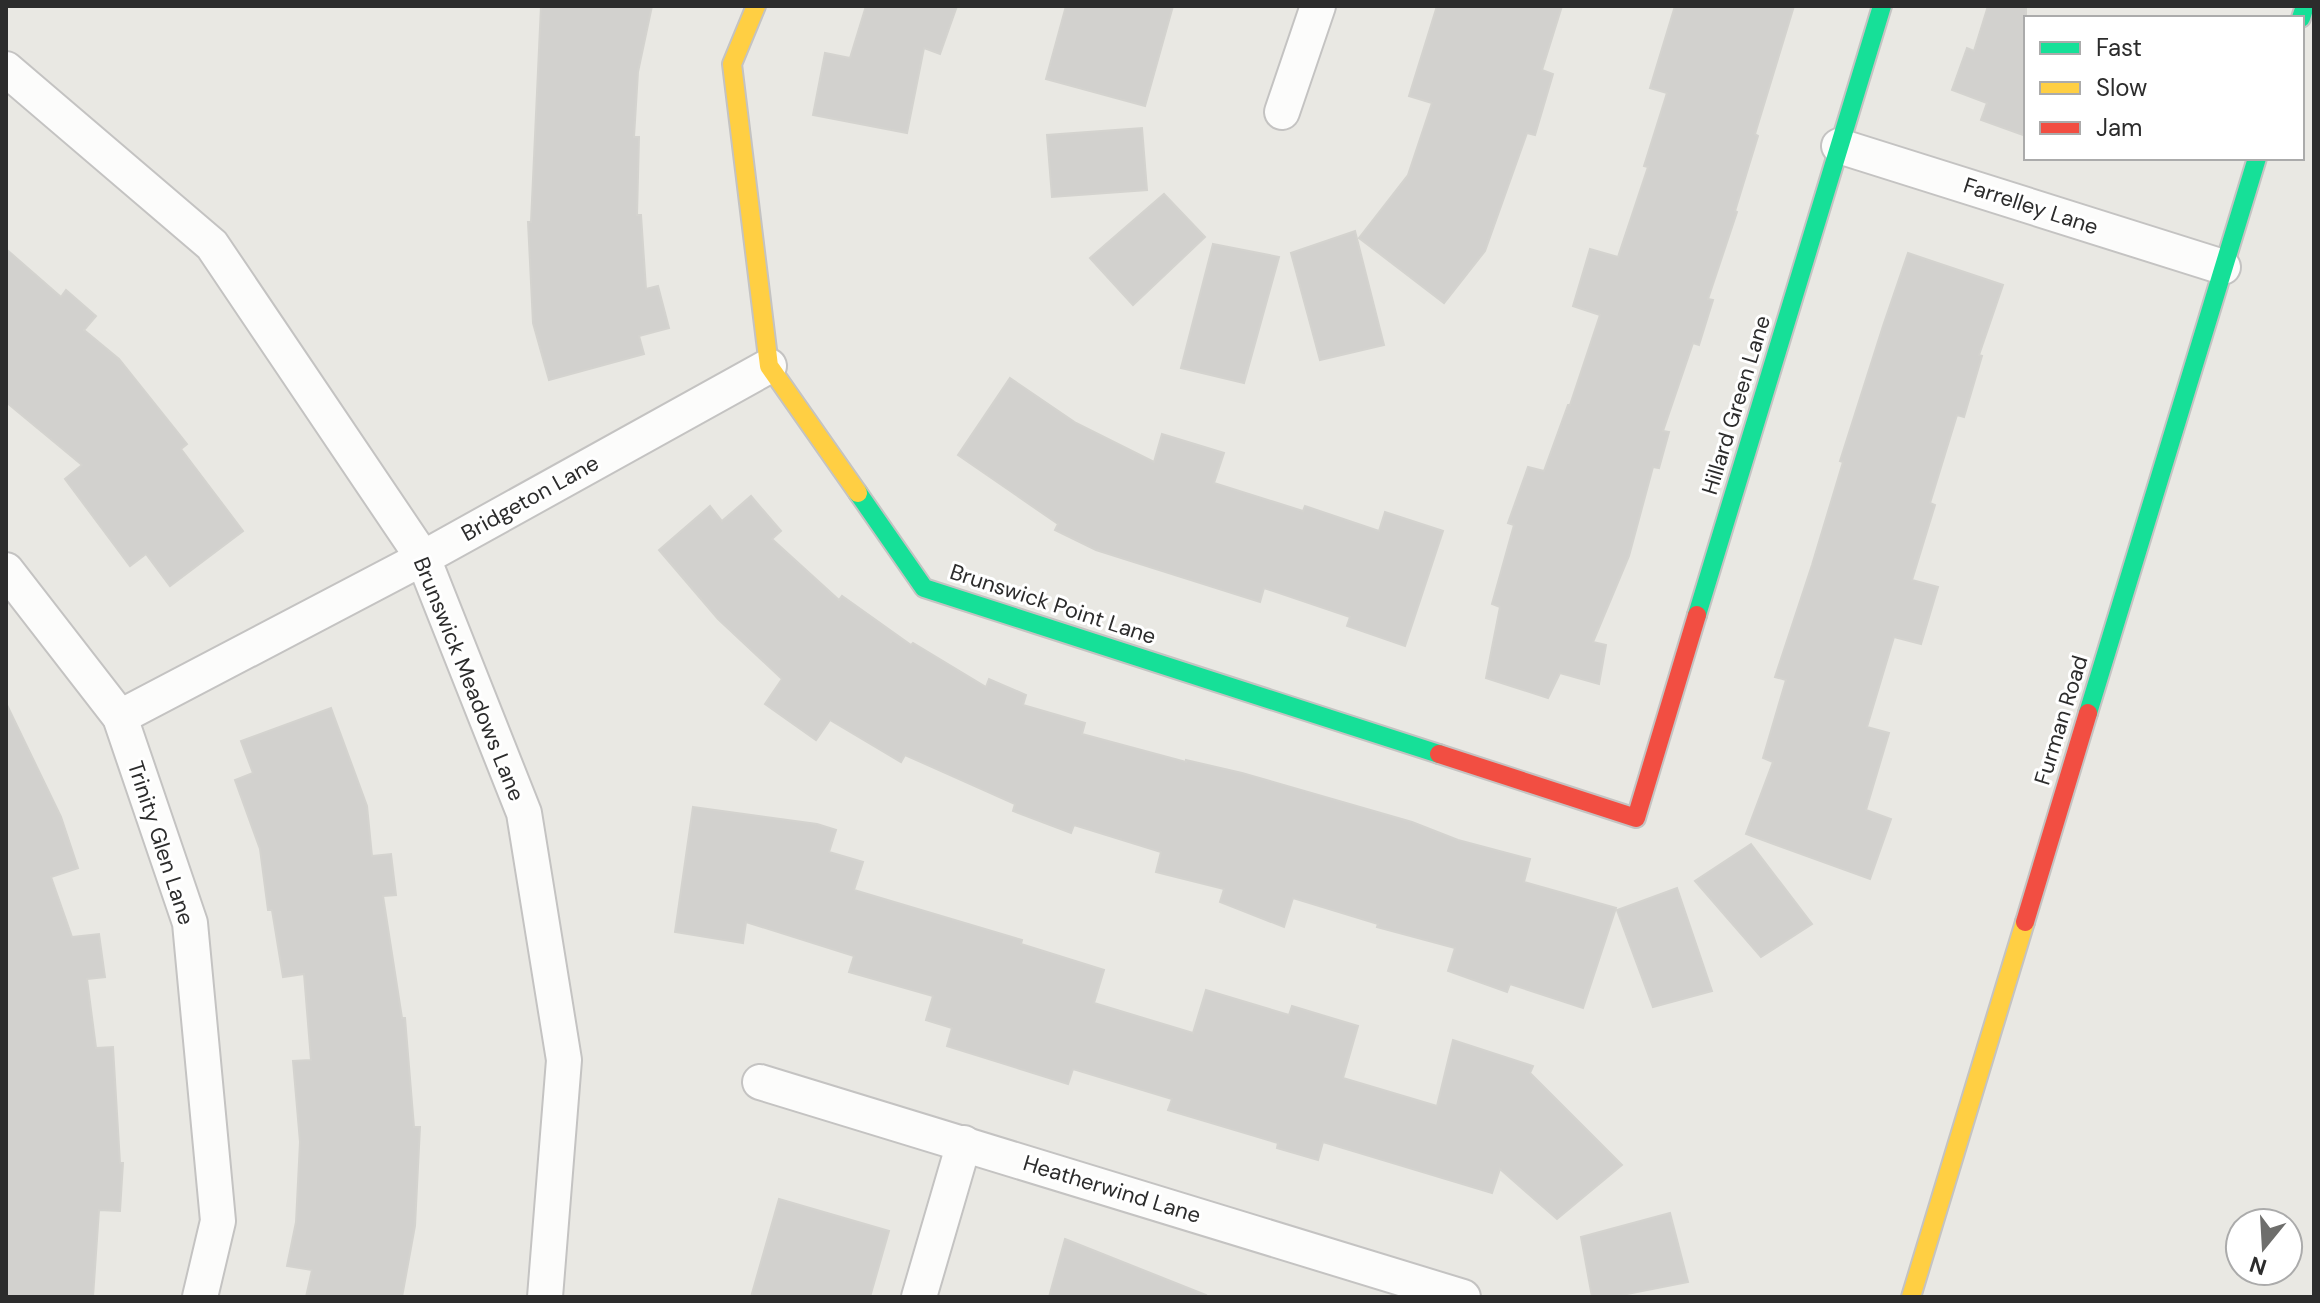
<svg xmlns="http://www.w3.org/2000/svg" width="2320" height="1303" viewBox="0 0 2320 1303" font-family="'DM Sans',sans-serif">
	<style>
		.building { fill: #d2d1ce; stroke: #d4d3cf; stroke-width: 2 }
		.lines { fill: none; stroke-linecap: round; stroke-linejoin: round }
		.street-casing { stroke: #c4c3c2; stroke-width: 38 }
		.fast-casing { stroke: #c4c3c2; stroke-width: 22 }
		.slow-casing { stroke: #c4c3c2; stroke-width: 22 }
		.jam-casing { stroke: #c4c3c2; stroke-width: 22 }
		.street { stroke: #fcfcfb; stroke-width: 34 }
		.fast { stroke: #16e098; stroke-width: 18 }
		.slow { stroke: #ffcf43; stroke-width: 18 }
		.jam { stroke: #f24e42; stroke-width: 18 }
		.labels { text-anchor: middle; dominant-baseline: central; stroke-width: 6; stroke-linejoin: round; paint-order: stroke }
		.street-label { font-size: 22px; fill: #2c2c2c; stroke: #fff }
	</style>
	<rect width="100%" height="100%" fill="#e9e8e3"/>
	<g class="building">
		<path d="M 541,6 L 652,6 L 638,72 L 634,137 L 639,137 L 637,215 L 641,215 L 646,289 L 658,286 L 669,328 L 639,336 L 644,354 L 549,380 L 533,323 L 528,222 L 531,222 Z"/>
		<path d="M 866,6 L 957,6 L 940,54 L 924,48 L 907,133 L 813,115 L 825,53 L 850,58 Z"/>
		<path d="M 1066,6 L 1173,6 L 1145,106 L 1046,79 Z"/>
		<path d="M 1437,6 L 1562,6 L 1542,70 L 1553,74 L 1535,135 L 1527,133 L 1485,251 L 1444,303 L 1359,238 L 1408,175 L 1432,103 L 1409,96 Z"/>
		<path d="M 1675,6 L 1794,6 L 1755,134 L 1758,136 L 1735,211 L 1737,212 L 1708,299 L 1713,300 L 1699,345 L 1693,343 L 1663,431 L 1669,432 L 1659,468 L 1653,467 L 1629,556 L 1593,642 L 1606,645 L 1599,684 L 1560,673 L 1548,698 L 1486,678 L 1500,607 L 1492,604 L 1514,525 L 1508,523 L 1528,467 L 1544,471 L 1568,405 L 1570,405 L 1600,315 L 1573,306 L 1590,249 L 1618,257 L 1648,167 L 1644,166 L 1667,93 L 1650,88 Z"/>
		<path d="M 1988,6 L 2026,6 L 2026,136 L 1981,120 L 1987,103 L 1952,90 L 1967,48 L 1974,51 Z"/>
		<path d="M 1142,128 L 1147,190 L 1052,197 L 1047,135 Z"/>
		<path d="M 1164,194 L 1205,237 L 1133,305 L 1090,258 Z"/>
		<path d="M 1355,231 L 1384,345 L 1320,360 L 1291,253 Z"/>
		<path d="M 1213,244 L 1279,257 L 1244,383 L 1181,368 Z"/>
		<path d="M 6,249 L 61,297 L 66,290 L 96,316 L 84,330 L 119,359 L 187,444 L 181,449 L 243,531 L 170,586 L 146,554 L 130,566 L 65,479 L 82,465 L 6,402 Z"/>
		<path d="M 1908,253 L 2003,285 L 1979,355 L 1982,356 L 1964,417 L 1957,415 L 1930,503 L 1935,505 L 1912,580 L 1938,587 L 1921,644 L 1894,637 L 1867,727 L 1889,733 L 1866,810 L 1891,819 L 1870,879 L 1746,834 L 1773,762 L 1763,758 L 1786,680 L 1775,677 L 1812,565 L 1843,462 L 1840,461 L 1883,326 Z"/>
		<path d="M 1010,378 L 1076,423 L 1154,462 L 1162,434 L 1224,453 L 1214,483 L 1303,511 L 1305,506 L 1379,531 L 1385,512 L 1443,531 L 1405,646 L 1347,626 L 1350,617 L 1264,588 L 1260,602 L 1096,550 L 1055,530 L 1058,524 L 958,455 Z"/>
		<path d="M 751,496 L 781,531 L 772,539 L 839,600 L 842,596 L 911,645 L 913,643 L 986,687 L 989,679 L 1026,695 L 1023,705 L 1085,723 L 1082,734 L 1186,762 L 1186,760 L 1242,773 L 1412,822 L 1458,840 L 1530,859 L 1524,882 L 1616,908 L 1583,1008 L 1510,984 L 1507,992 L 1448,971 L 1455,948 L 1377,927 L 1378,924 L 1293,898 L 1284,927 L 1220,902 L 1224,889 L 1156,872 L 1161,852 L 1074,825 L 1071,833 L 1013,811 L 1015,804 L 905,755 L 901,762 L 830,720 L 816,740 L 765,704 L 782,679 L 718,619 L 659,550 L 710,506 L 722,521 Z"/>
		<path d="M 6,703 L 61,817 L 78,868 L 51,877 L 72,937 L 99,934 L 105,977 L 87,979 L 96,1048 L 113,1047 L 120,1163 L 123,1163 L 120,1211 L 99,1210 L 93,1297 L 6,1297 Z"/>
		<path d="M 331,708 L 367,806 L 372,856 L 391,854 L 396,895 L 383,896 L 402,1018 L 405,1018 L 414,1127 L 420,1127 L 415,1226 L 402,1297 L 306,1297 L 312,1270 L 287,1266 L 296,1222 L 300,1142 L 293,1061 L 311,1060 L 304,974 L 283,977 L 272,910 L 268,910 L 260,849 L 235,780 L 253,773 L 241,741 Z"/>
		<path d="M 693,807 L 817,824 L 836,830 L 829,852 L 863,862 L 854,890 L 1022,940 L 1021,944 L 1104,970 L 1094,1003 L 1193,1033 L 1206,990 L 1289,1015 L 1292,1006 L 1358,1026 L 1343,1078 L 1437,1106 L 1453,1040 L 1533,1066 L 1530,1073 L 1622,1165 L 1557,1219 L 1500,1169 L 1492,1193 L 1323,1142 L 1318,1160 L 1277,1148 L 1278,1143 L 1168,1110 L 1172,1099 L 1073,1069 L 1068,1084 L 947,1046 L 952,1028 L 926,1020 L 933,996 L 849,972 L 854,956 L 746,922 L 743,943 L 675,932 Z"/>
		<path d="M 1751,844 L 1812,924 L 1761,957 L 1695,881 Z"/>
		<path d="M 1677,888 L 1712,991 L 1653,1007 L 1617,910 Z"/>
		<path d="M 779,1199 L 889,1231 L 870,1297 L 751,1297 Z"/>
		<path d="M 1670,1213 L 1688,1282 L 1612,1297 L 1592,1297 L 1581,1237 Z"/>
		<path d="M 1065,1239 L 1206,1295 L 1205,1297 L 1049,1297 Z"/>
	</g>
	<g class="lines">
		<defs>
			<g id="street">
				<path d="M 6,69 L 212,245 L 423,558 L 524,813 L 564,1060 L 545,1297"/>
				<path d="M 1282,112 L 1318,6"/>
				<path d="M 1839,146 L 2223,267"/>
				<path d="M 6,570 L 120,717 L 190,923 L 218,1221 L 200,1297"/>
				<path d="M 120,717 L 423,558 L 769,366"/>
				<path d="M 760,1082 L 1463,1297"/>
				<path d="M 919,1297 L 964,1143"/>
			</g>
			<g id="fast">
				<path d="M 2301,18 L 2305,6"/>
				<path d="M 858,493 L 924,588 L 1439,754"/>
				<path d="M 1697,615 L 1882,6"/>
				<path d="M 2088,713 L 2257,158"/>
			</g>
			<g id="slow">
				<path d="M 756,6 L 732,64 L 769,366 L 858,493"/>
				<path d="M 1911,1297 L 2025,922"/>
			</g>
			<g id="jam">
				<path d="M 1439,754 L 1636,818 L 1697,615"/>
				<path d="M 2025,922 L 2088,713"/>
			</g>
		</defs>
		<use href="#street" class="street-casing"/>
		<use href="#fast" class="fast-casing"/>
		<use href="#slow" class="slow-casing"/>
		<use href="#jam" class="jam-casing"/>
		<use href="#street" class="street"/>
		<use href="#fast" class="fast"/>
		<use href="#slow" class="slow"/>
		<use href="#jam" class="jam"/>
	</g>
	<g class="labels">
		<g class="street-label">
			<text transform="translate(2031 206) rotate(18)">Farrelley Lane</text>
			<text transform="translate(1736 405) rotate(-73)">Hillard Green Lane</text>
			<text transform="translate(530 498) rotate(-29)">Bridgeton Lane</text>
			<text transform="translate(1053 604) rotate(18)">Brunswick Point Lane</text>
			<text transform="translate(469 679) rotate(68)">Brunswick Meadows Lane</text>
			<text transform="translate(2061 720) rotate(-73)">Furman Road</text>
			<text transform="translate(161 843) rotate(72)">Trinity Glen Lane</text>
			<text transform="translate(1112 1189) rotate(17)">Heatherwind Lane</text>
		</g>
	</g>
	<rect width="2320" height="1303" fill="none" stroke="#2c2c2c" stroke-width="16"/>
	<rect x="2024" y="16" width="280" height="144" fill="#ffffff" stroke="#ababab" stroke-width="2"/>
	<rect x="2040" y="42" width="40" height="12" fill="#16e098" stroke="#ababab" stroke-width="2"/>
	<text x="2096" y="56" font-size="24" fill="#2c2c2c">Fast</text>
	<rect x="2040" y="82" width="40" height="12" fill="#ffcf43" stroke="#ababab" stroke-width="2"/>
	<text x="2096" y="96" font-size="24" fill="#2c2c2c">Slow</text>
	<rect x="2040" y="122" width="40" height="12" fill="#f24e42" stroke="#ababab" stroke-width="2"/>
	<text x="2096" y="136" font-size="24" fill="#2c2c2c">Jam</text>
	<g transform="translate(2264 1247) rotate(198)"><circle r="38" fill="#ffffff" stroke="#ababab" stroke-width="2"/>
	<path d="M0-6L14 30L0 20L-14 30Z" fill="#6e6e6c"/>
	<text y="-12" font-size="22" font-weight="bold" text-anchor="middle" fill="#2c2c2c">N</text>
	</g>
</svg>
